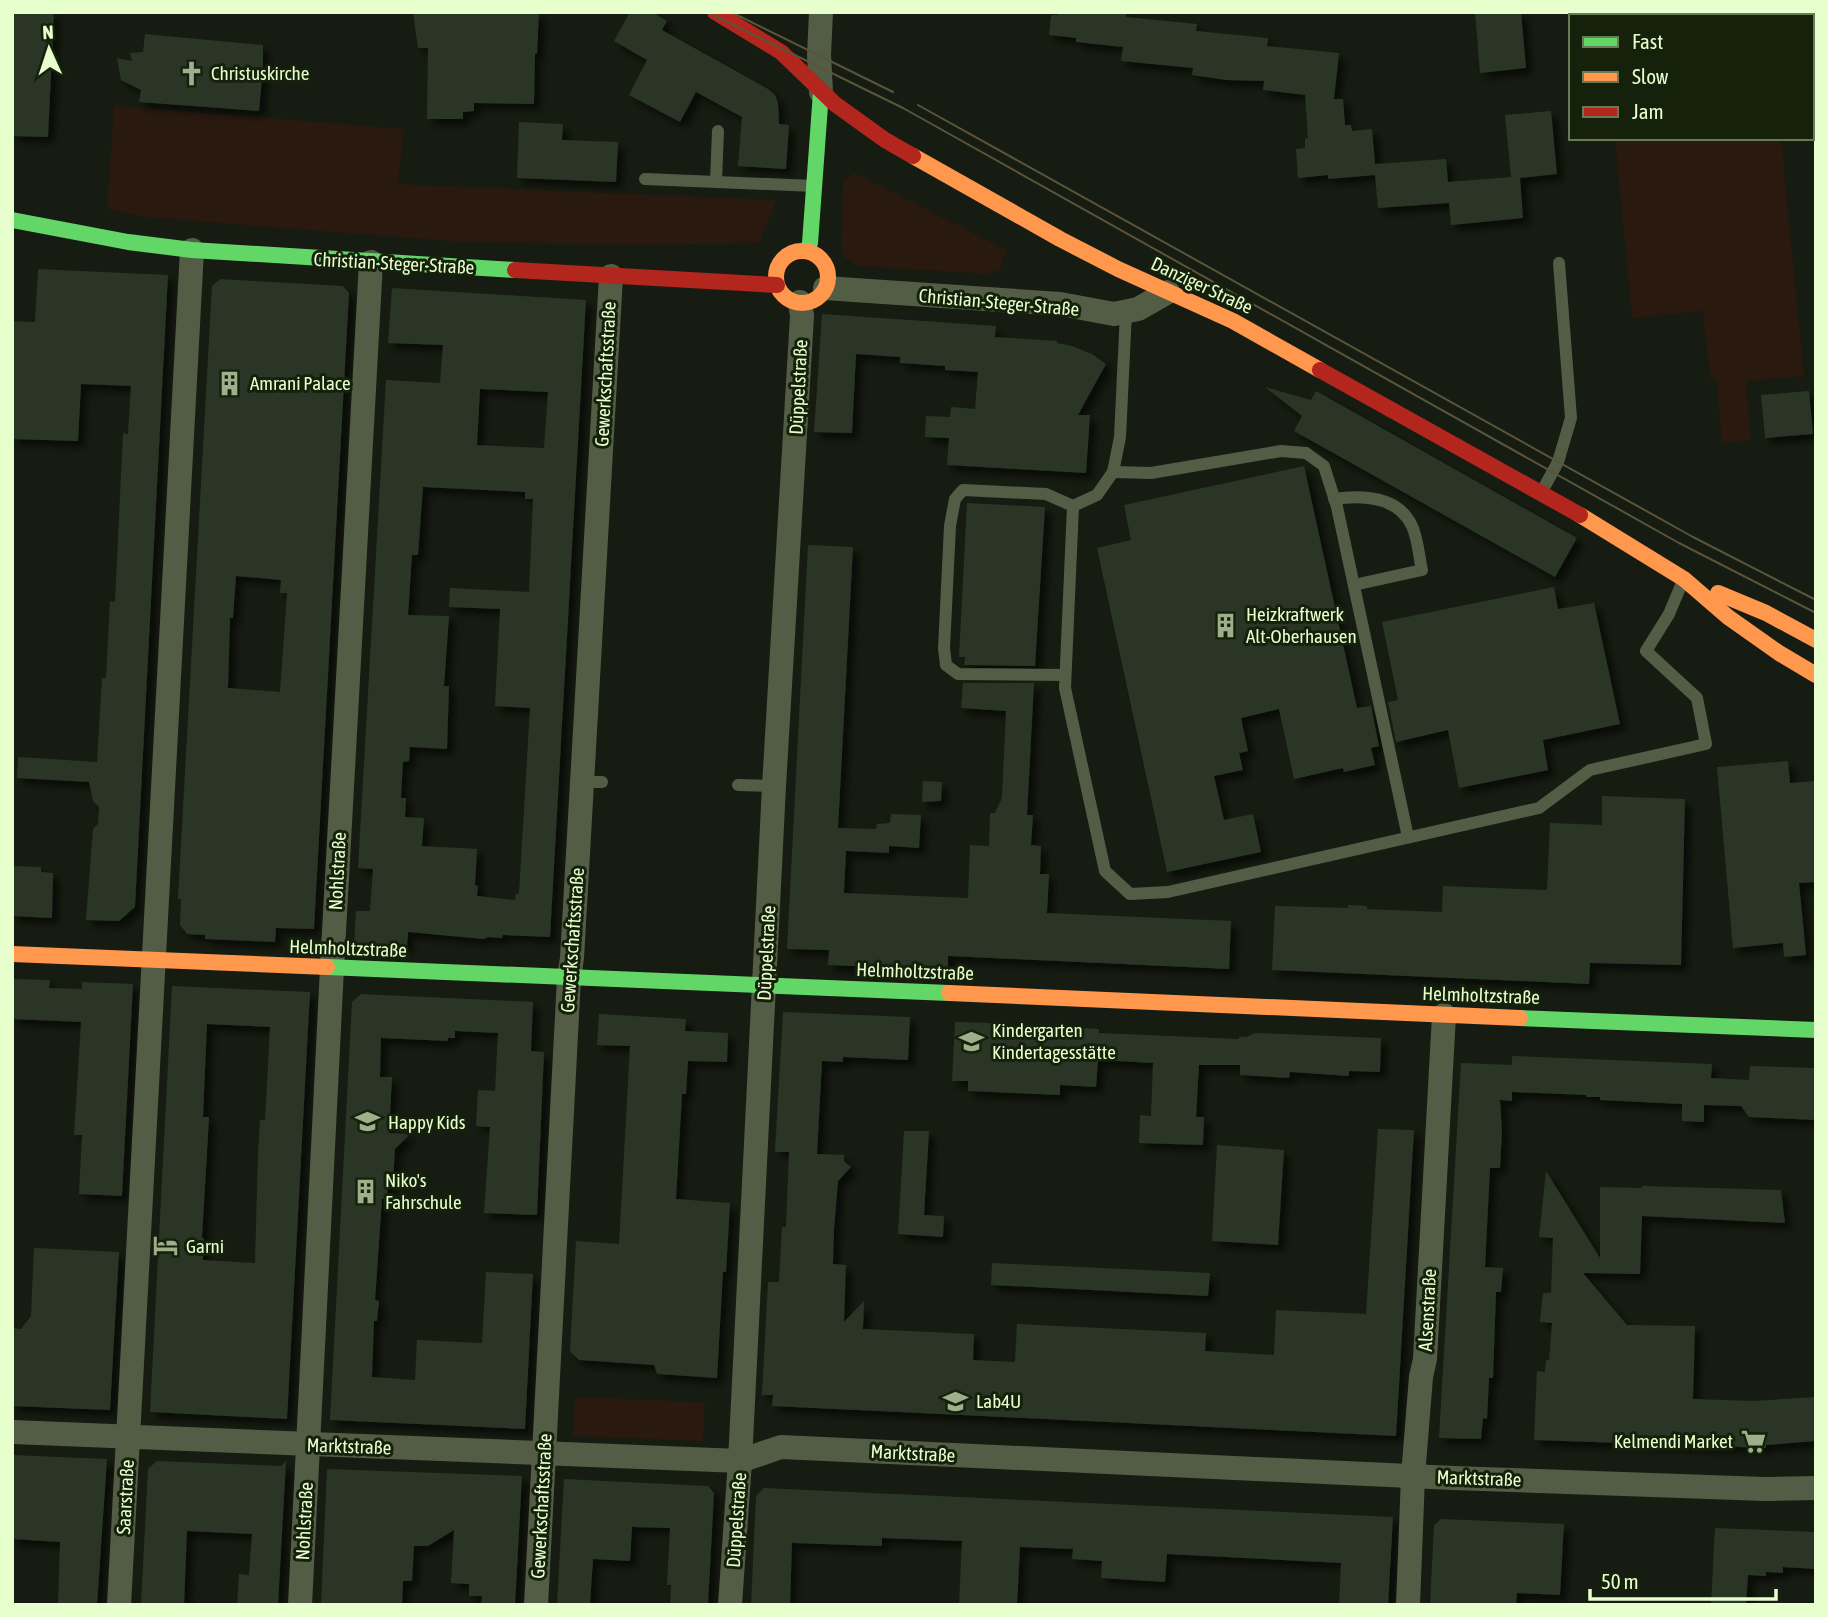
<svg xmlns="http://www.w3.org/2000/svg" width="1828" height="1617" viewBox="0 0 1828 1617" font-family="'Asap Condensed',sans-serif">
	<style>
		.green { fill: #29190f }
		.building { fill: #2c3526; fill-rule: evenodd; filter: url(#shadow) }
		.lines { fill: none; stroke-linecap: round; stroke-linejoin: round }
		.lane { stroke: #535d46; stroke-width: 12 }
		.street { stroke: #535d46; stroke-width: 24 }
		.fast { stroke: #63d668; stroke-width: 16 }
		.slow { stroke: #ff974d; stroke-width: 16 }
		.jam { stroke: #b3261e; stroke-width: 16 }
		.tram { stroke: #5b543a; stroke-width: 2 }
		.labels { text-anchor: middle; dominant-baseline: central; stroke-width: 6; stroke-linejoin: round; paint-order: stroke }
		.poi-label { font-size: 19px; fill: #e6ffcd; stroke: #16210c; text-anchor: start }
		.street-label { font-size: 19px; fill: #e6ffcd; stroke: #16210c }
	</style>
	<defs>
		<filter id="shadow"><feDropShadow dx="6" dy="6" stdDeviation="3.5" flood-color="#0009"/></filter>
	</defs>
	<rect width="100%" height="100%" fill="#161c11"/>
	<g class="green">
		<path d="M 114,106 L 404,129 L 398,184 L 777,200 L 759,243 L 638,245 L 462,242 L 144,217 L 107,209 Z"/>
		<path d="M 1615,138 L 1781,138 L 1804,376 L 1746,381 L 1751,440 L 1722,443 L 1716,378 L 1710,378 L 1703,311 L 1632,318 Z"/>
		<path d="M 854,173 L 1007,250 L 1000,269 L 988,274 L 858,266 L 844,257 L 841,244 L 843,180 Z"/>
		<path d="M 575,1397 L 705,1402 L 703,1441 L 573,1436 Z"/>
	</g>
	<g class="building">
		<path d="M 12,12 L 54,12 L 48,137 L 12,136 Z"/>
		<path d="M 413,12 L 539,12 L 537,54 L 535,54 L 534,104 L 474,103 L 474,111 L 463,112 L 463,119 L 427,119 L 428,48 L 418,48 Z"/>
		<path d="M 630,12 L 652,12 L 667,21 L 662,30 L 768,89 L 775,95 L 778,103 L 779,124 L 789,125 L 786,169 L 738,166 L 742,117 L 696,92 L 680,122 L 629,95 L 647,60 L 614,41 Z"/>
		<path d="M 1059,12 L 1126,12 L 1126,17 L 1197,24 L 1196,31 L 1268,38 L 1267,46 L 1339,53 L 1334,99 L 1343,99 L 1345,125 L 1351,125 L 1352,131 L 1372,129 L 1375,164 L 1446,159 L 1448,182 L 1511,177 L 1505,115 L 1551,111 L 1557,174 L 1520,178 L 1523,218 L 1451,225 L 1449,203 L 1378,208 L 1375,175 L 1328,179 L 1328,175 L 1298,178 L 1296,149 L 1305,148 L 1305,139 L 1308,138 L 1305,95 L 1263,90 L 1264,81 L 1226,80 L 1192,75 L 1193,68 L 1121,61 L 1123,47 L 1076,42 L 1076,38 L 1049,35 L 1051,15 L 1058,15 Z"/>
		<path d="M 1475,12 L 1521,12 L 1526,68 L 1480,73 Z"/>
		<path d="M 145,34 L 263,45 L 263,68 L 259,111 L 139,102 L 141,90 L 121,80 L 117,58 L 132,61 L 130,53 L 143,52 Z"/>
		<path d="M 519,122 L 563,124 L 562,140 L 618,142 L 616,182 L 517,178 Z"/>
		<path d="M 38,269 L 168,275 L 135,907 L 119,921 L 86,920 L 93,829 L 98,824 L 99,807 L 93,801 L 89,782 L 17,778 L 18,757 L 97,762 L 102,678 L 106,678 L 110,601 L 115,602 L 123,433 L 128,434 L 131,386 L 81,384 L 78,441 L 12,439 L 12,321 L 35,322 Z"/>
		<path d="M 220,279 L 343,286 L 349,293 L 314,929 L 276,928 L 275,942 L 205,939 L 205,935 L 187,934 L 180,925 L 181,899 L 178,899 L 212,286 ZM 236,576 L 281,580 L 280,593 L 287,593 L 280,692 L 228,688 L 230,618 L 233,618 Z"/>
		<path d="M 392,288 L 586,300 L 550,937 L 503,935 L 502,938 L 488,937 L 484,939 L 408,932 L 407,947 L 354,945 L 356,911 L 370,911 L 373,869 L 358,868 L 386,380 L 440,383 L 443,345 L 388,343 ZM 480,389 L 548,392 L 544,448 L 477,445 ZM 423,487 L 525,492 L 525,499 L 533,499 L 529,592 L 450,588 L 449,607 L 500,609 L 495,706 L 530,708 L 519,894 L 516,894 L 515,900 L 477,896 L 478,886 L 475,885 L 477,849 L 422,846 L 424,818 L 405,817 L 406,798 L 401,798 L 403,762 L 409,761 L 410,747 L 447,749 L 449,686 L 444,686 L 449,616 L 408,615 L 412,555 L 418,555 Z"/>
		<path d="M 822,314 L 996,326 L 995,337 L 1057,341 L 1057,343 L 1072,346 L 1092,354 L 1106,364 L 1078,415 L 1090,415 L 1086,473 L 947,465 L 949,438 L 925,437 L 926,416 L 950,417 L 951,407 L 975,409 L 978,372 L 945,370 L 945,366 L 900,363 L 900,357 L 856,354 L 852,433 L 814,432 Z"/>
		<path d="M 1265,387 L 1311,400 L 1316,391 L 1577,538 L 1555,577 L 1294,431 L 1302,416 Z"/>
		<path d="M 1809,391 L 1813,434 L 1765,438 L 1761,395 Z"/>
		<path d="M 1304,466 L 1357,708 L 1371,706 L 1379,746 L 1371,748 L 1375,765 L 1344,772 L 1343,768 L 1294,779 L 1279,709 L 1241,718 L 1248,751 L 1239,753 L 1243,770 L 1214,776 L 1224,820 L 1253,814 L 1261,852 L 1167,872 L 1097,548 L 1131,540 L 1124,505 Z"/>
		<path d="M 967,503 L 1045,507 L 1035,666 L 964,665 L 965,657 L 959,657 Z"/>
		<path d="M 808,545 L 853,547 L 838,828 L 876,829 L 877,824 L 890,823 L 891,814 L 921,815 L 919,848 L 889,846 L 889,853 L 846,851 L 844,893 L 968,898 L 970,845 L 989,846 L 990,813 L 995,813 L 1002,798 L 1006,711 L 961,708 L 963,683 L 1034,683 L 1027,815 L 1033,815 L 1031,845 L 1041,846 L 1040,874 L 1049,874 L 1047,913 L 1231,921 L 1229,969 L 948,956 L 948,970 L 828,965 L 829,950 L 787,949 Z"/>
		<path d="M 1554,587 L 1558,609 L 1594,603 L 1620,724 L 1543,740 L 1548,770 L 1459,788 L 1448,730 L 1396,742 L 1388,702 L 1398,700 L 1382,622 Z"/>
		<path d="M 1788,761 L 1790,783 L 1816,781 L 1816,882 L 1799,883 L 1806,955 L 1784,957 L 1783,943 L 1733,948 L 1717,767 Z"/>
		<path d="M 923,781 L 942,782 L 941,801 L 922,802 Z"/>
		<path d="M 1602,796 L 1685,799 L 1681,965 L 1590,963 L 1589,984 L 1272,970 L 1275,906 L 1348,908 L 1348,905 L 1367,906 L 1367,909 L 1442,912 L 1443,886 L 1547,890 L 1550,823 L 1602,825 Z"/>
		<path d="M 12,866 L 41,867 L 41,872 L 53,873 L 52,918 L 12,916 Z"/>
		<path d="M 12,979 L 50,980 L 49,988 L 82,989 L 82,982 L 133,984 L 122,1196 L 79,1194 L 82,1135 L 74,1135 L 81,1022 L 12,1019 Z"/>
		<path d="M 172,986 L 310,992 L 287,1419 L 150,1412 ZM 207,1024 L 270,1027 L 265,1120 L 260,1120 L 258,1155 L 255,1263 L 203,1260 L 204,1238 L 202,1238 L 209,1117 L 203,1117 Z"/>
		<path d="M 361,994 L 533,1002 L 531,1051 L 544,1052 L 537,1215 L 484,1213 L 490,1127 L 476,1126 L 478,1090 L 495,1091 L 498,1033 L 455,1031 L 455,1038 L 448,1038 L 448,1041 L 381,1038 L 380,1077 L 392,1077 L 389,1133 L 410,1134 L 395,1149 L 393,1182 L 388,1182 L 387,1199 L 382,1199 L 375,1300 L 379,1301 L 377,1321 L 374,1321 L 372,1377 L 415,1380 L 417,1340 L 482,1343 L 486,1272 L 533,1274 L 525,1429 L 330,1420 L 352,1002 Z"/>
		<path d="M 783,1012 L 910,1017 L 908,1060 L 843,1057 L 843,1062 L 822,1061 L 817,1154 L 844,1155 L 844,1161 L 851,1167 L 838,1181 L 834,1230 L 833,1264 L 846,1265 L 844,1322 L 864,1301 L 863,1329 L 974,1334 L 973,1360 L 1015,1362 L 1017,1324 L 1206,1333 L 1205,1351 L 1274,1355 L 1276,1310 L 1366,1314 L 1378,1129 L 1414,1130 L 1396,1436 L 772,1406 L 773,1395 L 762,1395 L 768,1282 L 779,1282 L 782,1227 L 786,1227 L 789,1152 L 775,1152 Z"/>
		<path d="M 599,1014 L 686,1019 L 685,1031 L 728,1033 L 727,1062 L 688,1061 L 686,1094 L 682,1094 L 676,1199 L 730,1203 L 726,1272 L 723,1272 L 717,1378 L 657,1374 L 654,1365 L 579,1360 L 570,1351 L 576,1241 L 619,1244 L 630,1046 L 597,1045 Z"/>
		<path d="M 955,1022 L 992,1023 L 991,1031 L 1062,1034 L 1062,1027 L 1099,1029 L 1099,1033 L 1239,1039 L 1239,1037 L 1246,1037 L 1256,1033 L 1381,1038 L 1380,1072 L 1349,1071 L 1349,1076 L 1290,1072 L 1289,1078 L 1240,1075 L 1240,1065 L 1199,1065 L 1196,1117 L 1204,1117 L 1203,1145 L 1139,1143 L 1140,1115 L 1151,1116 L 1153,1063 L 1098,1060 L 1096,1087 L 1060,1085 L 1060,1095 L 968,1091 L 968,1081 L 952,1081 Z"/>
		<path d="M 1512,1056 L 1712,1064 L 1711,1078 L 1749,1080 L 1750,1066 L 1816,1068 L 1816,1120 L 1749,1117 L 1741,1106 L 1704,1105 L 1704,1122 L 1682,1121 L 1682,1104 L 1600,1100 L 1600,1097 L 1586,1097 L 1586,1095 L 1512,1092 L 1512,1101 L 1500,1100 L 1502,1132 L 1500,1168 L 1490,1168 L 1485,1267 L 1503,1268 L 1501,1292 L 1496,1292 L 1493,1378 L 1489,1378 L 1487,1419 L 1483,1418 L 1481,1439 L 1439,1438 L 1461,1063 L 1512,1065 Z"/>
		<path d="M 904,1131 L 929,1131 L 924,1215 L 944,1216 L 943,1237 L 898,1234 Z"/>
		<path d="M 1217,1145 L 1284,1150 L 1278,1245 L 1212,1241 Z"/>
		<path d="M 1546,1171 L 1600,1258 L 1600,1187 L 1642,1188 L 1642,1186 L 1781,1190 L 1785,1223 L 1642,1216 L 1640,1274 L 1583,1273 L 1627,1325 L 1695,1326 L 1693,1399 L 1753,1401 L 1816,1397 L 1816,1441 L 1766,1445 L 1766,1448 L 1534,1440 L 1537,1371 L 1545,1372 L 1546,1360 L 1549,1360 L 1552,1323 L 1540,1322 L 1543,1293 L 1551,1293 L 1553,1238 L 1539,1237 Z"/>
		<path d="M 34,1248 L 119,1252 L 110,1410 L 12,1406 L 12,1328 L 21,1329 L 31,1316 Z"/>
		<path d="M 992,1263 L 1210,1273 L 1208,1296 L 991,1285 Z"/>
		<path d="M 12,1455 L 107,1459 L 97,1605 L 58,1605 L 60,1542 L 12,1539 Z"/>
		<path d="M 157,1461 L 281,1466 L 286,1461 L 278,1605 L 237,1605 L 239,1574 L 249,1575 L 252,1534 L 187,1531 L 184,1605 L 141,1605 L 148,1469 Z"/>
		<path d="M 327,1469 L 522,1476 L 515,1605 L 481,1605 L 482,1596 L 469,1596 L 469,1584 L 451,1583 L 454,1530 L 428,1546 L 414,1546 L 412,1581 L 403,1581 L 402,1605 L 321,1605 Z"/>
		<path d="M 564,1479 L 708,1486 L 714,1493 L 708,1605 L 670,1605 L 671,1585 L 667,1585 L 670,1528 L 632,1527 L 630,1561 L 593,1559 L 590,1605 L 557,1605 Z"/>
		<path d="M 764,1488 L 1393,1517 L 1388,1605 L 1339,1605 L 1341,1563 L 1167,1554 L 1165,1582 L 1101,1578 L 1102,1561 L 1072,1559 L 1073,1549 L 1020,1547 L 1017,1605 L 959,1605 L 962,1541 L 882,1538 L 882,1546 L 792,1543 L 790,1605 L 751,1605 L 756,1496 Z"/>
		<path d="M 1441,1519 L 1564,1524 L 1560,1595 L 1517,1593 L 1516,1605 L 1430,1605 L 1434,1525 Z"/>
		<path d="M 1715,1528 L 1816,1532 L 1816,1569 L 1783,1567 L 1783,1573 L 1766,1572 L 1766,1576 L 1748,1575 L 1746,1605 L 1711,1605 Z"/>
	</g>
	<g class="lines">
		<g class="lane">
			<path d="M 645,179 L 814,186"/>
			<path d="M 716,181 L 718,131"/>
			<path d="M 1126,312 L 1120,437 L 1113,472 L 1097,495 L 1073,506 L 1065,688 L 1105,871 L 1130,894 L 1168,892 L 1539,808 L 1590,770 L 1706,744 L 1697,698 L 1646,651 L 1669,614 L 1682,583"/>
			<path d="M 1113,472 L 1151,473 L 1281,451 L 1306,453 L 1324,466 L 1337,507 L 1408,837"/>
			<path d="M 1541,493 L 1558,462 L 1571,418 L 1559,263"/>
			<path d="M 1334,499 C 1363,495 1398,496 1412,526 C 1418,539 1419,557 1422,570 L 1354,585"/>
			<path d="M 1065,675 L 958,674 L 946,665 L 944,648 L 950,526 L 955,499 L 963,490 L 1046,494 L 1073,506"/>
			<path d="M 581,782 L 602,782"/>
			<path d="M 738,785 L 774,786"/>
		</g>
		<g class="street">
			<path d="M 821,12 L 819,55 L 821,92"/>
			<path d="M 825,288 L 1060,304 L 1114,314 L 1138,309 L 1168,292"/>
			<path d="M 12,1432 L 740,1461 L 781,1447 L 1453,1478 L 1765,1489 L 1816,1488"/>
			<path d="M 119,1605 L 192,250"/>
			<path d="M 300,1605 L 332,968 L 371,262"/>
			<path d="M 536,1605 L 569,978 L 572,958 L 611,276"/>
			<path d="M 730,1605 L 740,1461 L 774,786 L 802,316 L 800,302"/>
			<path d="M 1408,1605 L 1413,1476 L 1421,1377 L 1425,1359 L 1444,1015"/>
		</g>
		<g class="fast">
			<path d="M 12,220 L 128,242 L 192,250 L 515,270"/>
			<path d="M 807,251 L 810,243 L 821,92"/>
			<path d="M 327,967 L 949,993"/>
			<path d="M 1520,1018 L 1816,1030"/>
		</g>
		<g class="slow">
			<path d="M 913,156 L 1060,239 L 1118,269 L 1233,321 L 1320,370"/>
			<circle cx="802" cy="277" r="26"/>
			<path d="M 1580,515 L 1684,579 L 1728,617 L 1779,653 L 1816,675"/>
			<path d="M 1718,593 L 1766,613 L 1816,640"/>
			<path d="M 12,954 L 327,967"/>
			<path d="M 949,993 L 1520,1018"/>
		</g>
		<g class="jam">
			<path d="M 715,12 L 781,52 L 835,104 L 885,140 L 913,156"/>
			<path d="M 515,270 L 777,285"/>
			<path d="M 1320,370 L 1580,515"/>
		</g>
		<g class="tram">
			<path d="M 707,12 L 903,108 L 1679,543 L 1816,613"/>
			<path d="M 731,12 L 893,92"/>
			<path d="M 918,105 L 1693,537 L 1816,600"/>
		</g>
	</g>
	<defs>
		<symbol id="church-bare" viewBox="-9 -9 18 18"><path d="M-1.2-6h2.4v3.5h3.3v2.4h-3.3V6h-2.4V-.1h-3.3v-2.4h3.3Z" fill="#9db08b" stroke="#16210c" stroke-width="2.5" paint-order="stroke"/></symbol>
		<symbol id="building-bare" viewBox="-9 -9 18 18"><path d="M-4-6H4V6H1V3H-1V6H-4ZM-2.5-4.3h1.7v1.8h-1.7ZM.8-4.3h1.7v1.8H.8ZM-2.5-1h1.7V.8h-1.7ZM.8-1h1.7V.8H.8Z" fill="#9db08b" stroke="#16210c" stroke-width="2.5" paint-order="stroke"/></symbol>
		<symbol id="school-bare" viewBox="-9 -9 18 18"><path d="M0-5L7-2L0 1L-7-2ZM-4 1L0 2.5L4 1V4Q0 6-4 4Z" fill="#9db08b" stroke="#16210c" stroke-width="2.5" paint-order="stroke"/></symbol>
		<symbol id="hotel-bare" viewBox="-9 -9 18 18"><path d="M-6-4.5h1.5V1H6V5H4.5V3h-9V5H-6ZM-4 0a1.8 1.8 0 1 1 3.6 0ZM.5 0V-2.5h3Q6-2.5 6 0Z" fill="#9db08b" stroke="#16210c" stroke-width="2.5" paint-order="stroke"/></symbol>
		<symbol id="university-bare" viewBox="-9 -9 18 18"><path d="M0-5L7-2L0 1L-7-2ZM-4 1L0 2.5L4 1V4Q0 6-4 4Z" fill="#9db08b" stroke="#16210c" stroke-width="2.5" paint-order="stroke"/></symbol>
		<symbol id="supermarket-bare" viewBox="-9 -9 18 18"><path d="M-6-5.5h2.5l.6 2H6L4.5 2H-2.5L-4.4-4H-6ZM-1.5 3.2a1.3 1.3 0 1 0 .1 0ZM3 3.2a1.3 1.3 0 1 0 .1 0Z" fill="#9db08b" stroke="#16210c" stroke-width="2.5" paint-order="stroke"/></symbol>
	</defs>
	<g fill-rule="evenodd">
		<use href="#church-bare" x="174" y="56" width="35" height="35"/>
		<use href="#building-bare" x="212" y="366" width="35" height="35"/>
		<use href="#building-bare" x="1208" y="608" width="35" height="35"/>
		<use href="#school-bare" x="954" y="1024" width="35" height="35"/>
		<use href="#school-bare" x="350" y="1104" width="35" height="35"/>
		<use href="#building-bare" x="348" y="1174" width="35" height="35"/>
		<use href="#hotel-bare" x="148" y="1228" width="35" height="35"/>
		<use href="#university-bare" x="938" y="1384" width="35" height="35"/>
		<use href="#supermarket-bare" x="1736" y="1424" width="35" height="35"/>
	</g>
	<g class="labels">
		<g class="poi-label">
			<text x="211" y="73">Christuskirche</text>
			<text x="250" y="383">Amrani Palace</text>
			<text x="1246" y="614">Heizkraftwerk<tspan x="1246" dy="22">Alt-Oberhausen</tspan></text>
			<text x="992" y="1030">Kindergarten<tspan x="992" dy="22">Kindertagesstätte</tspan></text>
			<text x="388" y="1122">Happy Kids</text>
			<text x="385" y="1180">Niko's<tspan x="385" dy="22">Fahrschule</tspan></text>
			<text x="186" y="1246">Garni</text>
			<text x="976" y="1401">Lab4U</text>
			<text x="1733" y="1441" text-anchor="end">Kelmendi Market</text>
		</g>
		<g class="street-label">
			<text transform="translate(394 263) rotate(3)">Christian-Steger-Straße</text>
			<text transform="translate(1202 285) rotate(25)">Danziger Straße</text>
			<text transform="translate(999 302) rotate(5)">Christian-Steger-Straße</text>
			<text transform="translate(605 374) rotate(-87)">Gewerkschaftsstraße</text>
			<text transform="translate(798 387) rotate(-87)">Düppelstraße</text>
			<text transform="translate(337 871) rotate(-87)">Nohlstraße</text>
			<text transform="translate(572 940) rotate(-86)">Gewerkschaftsstraße</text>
			<text transform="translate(348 948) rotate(2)">Helmholtzstraße</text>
			<text transform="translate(766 953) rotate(-87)">Düppelstraße</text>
			<text transform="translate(915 971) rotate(2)">Helmholtzstraße</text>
			<text transform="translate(1481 995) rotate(2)">Helmholtzstraße</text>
			<text transform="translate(1427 1310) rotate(-87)">Alsenstraße</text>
			<text transform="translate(349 1446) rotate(2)">Marktstraße</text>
			<text transform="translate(913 1453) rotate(3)">Marktstraße</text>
			<text transform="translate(1479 1478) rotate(2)">Marktstraße</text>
			<text transform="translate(125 1497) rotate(-87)">Saarstraße</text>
			<text transform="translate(541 1506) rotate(-87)">Gewerkschaftsstraße</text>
			<text transform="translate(736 1520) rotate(-86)">Düppelstraße</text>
			<text transform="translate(304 1521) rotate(-87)">Nohlstraße</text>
		</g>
	</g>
	<rect width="1828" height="1617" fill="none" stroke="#e6ffcd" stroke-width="28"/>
	<rect x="1569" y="14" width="245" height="126" fill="#16210c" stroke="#697a59" stroke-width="2"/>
	<rect x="1583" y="37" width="35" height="10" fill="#63d668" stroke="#697a59" stroke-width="2"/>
	<text x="1632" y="49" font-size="21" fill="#e6ffcd">Fast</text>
	<rect x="1583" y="72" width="35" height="10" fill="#ff974d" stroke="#697a59" stroke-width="2"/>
	<text x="1632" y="84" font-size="21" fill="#e6ffcd">Slow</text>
	<rect x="1583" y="107" width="35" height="10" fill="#b3261e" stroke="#697a59" stroke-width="2"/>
	<text x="1632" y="119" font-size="21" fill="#e6ffcd">Jam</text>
	<g transform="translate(49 49) rotate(357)" stroke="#16210c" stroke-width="5" paint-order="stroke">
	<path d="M0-5L12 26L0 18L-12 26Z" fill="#e6ffcd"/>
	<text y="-10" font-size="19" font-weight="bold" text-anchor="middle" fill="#e6ffcd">N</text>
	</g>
	<path d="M1590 1589v10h186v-10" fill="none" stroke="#e6ffcd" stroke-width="3.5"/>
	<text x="1601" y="1589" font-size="21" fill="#e6ffcd" stroke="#16210c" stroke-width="5" paint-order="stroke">50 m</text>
</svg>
